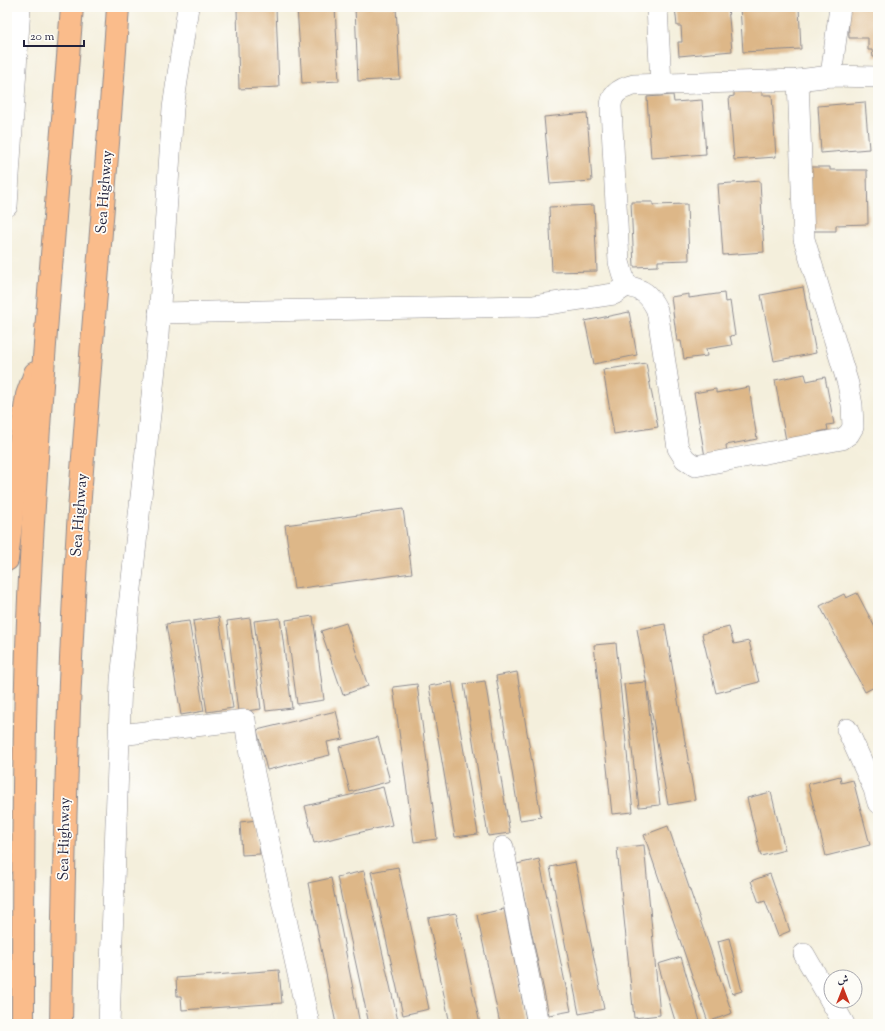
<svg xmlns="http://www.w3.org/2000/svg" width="885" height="1031" viewBox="0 0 885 1031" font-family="'Sorts Mill Goudy',Amiri,serif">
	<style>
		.building { fill: #ddb788 }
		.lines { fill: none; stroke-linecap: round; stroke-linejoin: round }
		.minor-casing { stroke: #8b888c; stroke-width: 22 }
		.highway-casing { stroke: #8b888c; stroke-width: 24 }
		.minor { stroke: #fff; stroke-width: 21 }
		.highway { stroke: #fabc8b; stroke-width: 22 }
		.labels { text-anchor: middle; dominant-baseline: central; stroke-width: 3.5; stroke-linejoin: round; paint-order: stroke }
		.street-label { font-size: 15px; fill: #22223b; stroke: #fdfcf7 }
	</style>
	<rect width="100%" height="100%" fill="#fdfcf7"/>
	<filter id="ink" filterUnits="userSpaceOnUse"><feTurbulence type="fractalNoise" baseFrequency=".025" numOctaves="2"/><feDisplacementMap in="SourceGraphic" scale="8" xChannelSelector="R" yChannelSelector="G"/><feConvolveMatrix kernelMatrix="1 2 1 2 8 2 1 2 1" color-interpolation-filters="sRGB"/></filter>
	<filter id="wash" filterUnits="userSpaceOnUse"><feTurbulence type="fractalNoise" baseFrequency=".012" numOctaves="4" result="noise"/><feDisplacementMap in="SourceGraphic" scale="16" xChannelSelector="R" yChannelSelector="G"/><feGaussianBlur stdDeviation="0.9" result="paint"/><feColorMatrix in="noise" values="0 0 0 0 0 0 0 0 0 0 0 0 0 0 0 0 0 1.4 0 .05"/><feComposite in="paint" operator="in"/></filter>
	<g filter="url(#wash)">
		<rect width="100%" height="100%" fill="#f4efdc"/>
		<g id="blocks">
			<g class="building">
				<path d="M 297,7 L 335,7 L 339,81 L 302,83 Z"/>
				<path d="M 355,7 L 396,7 L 400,79 L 358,81 Z"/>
				<path d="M 675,7 L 728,7 L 732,51 L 679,56 L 678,42 L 682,42 L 681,26 L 677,26 Z"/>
				<path d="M 740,7 L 799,7 L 801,49 L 743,52 Z"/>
				<path d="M 848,7 L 878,7 L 878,57 L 873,57 L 872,50 L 868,50 L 868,38 L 849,38 Z"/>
				<path d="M 276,8 L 279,87 L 239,89 L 237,9 Z"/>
				<path d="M 762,89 L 762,95 L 772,95 L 776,157 L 734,160 L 729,97 L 734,96 L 734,91 Z"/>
				<path d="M 673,95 L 674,102 L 702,100 L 706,154 L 651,158 L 647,97 Z"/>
				<path d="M 865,102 L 869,149 L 821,153 L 818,106 Z"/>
				<path d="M 587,113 L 592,181 L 550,184 L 544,117 Z"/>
				<path d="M 810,167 L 830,167 L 830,170 L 867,170 L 868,224 L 836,225 L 836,231 L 811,231 Z"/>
				<path d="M 760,181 L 764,252 L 723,255 L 718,184 Z"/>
				<path d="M 631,202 L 653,202 L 653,205 L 687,204 L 689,260 L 658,261 L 658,266 L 634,267 Z"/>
				<path d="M 594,205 L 597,271 L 552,272 L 549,207 Z"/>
				<path d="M 803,287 L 816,353 L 774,361 L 761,295 Z"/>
				<path d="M 724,293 L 725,302 L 730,301 L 735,335 L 730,336 L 732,345 L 706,349 L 707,356 L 684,359 L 681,341 L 677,341 L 671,297 L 689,294 L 689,298 Z"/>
				<path d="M 629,312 L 637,355 L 594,364 L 585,321 Z"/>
				<path d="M 646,363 L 658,427 L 614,434 L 603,370 Z"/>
				<path d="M 805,374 L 807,381 L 825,377 L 834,424 L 827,425 L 828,430 L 818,432 L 819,440 L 787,446 L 775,380 Z"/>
				<path d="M 749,387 L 757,439 L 726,445 L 727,453 L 705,457 L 694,393 L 716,389 L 716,393 Z"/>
				<path d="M 403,509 L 412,573 L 294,589 L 285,525 Z"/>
				<path d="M 857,593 L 878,633 L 878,685 L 865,692 L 820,606 L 844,594 L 846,598 Z"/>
				<path d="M 313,616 L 324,700 L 297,704 L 286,620 Z"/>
				<path d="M 219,617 L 233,708 L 207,712 L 193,621 Z"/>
				<path d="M 250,618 L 261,709 L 238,712 L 227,621 Z"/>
				<path d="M 280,618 L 292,708 L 266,711 L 254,621 Z"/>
				<path d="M 189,621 L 204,711 L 181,715 L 166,624 Z"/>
				<path d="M 346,623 L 368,686 L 343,695 L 321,631 Z"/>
				<path d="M 665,624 L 695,800 L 668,805 L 637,629 Z"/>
				<path d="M 729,627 L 734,644 L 749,641 L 759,682 L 716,693 L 702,634 Z"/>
				<path d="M 616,643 L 633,812 L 612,814 L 594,645 Z"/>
				<path d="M 517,672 L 541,817 L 520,820 L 496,676 Z"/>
				<path d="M 485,681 L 510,833 L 488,836 L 464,684 Z"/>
				<path d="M 452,682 L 478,834 L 455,837 L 429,686 Z"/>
				<path d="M 646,682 L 660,805 L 639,807 L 624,684 Z"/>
				<path d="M 417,684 L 437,839 L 414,842 L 393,687 Z"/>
				<path d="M 336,711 L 343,739 L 327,742 L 330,755 L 267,770 L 257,730 Z"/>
				<path d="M 378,737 L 390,781 L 350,792 L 339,747 Z"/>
				<path d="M 840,776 L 841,783 L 853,780 L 870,845 L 826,856 L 808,784 Z"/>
				<path d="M 383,787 L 392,825 L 314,843 L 305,806 Z"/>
				<path d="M 771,792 L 785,850 L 761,856 L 747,798 Z"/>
				<path d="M 257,820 L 260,854 L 242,855 L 240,822 Z"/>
				<path d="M 668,826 L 732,1013 L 708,1022 L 644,835 Z"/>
				<path d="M 644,845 L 660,1015 L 634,1018 L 617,848 Z"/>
				<path d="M 539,859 L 571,1011 L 549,1015 L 517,864 Z"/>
				<path d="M 575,862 L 604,1009 L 579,1014 L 550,867 Z"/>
				<path d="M 398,867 L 429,1009 L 403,1015 L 371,872 Z"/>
				<path d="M 364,871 L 398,1021 L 383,1024 L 369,1024 L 337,877 Z"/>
				<path d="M 770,874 L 790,931 L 778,936 L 765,901 L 759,903 L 751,881 Z"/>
				<path d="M 331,878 L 360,1024 L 336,1024 L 308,883 Z"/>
				<path d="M 504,909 L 527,1024 L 500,1024 L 477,915 Z"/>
				<path d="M 456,913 L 480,1024 L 450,1024 L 428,918 Z"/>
				<path d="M 729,938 L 742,991 L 732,994 L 718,941 Z"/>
				<path d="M 681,957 L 700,1021 L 689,1024 L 676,1024 L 658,964 Z"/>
				<path d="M 279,970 L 282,1003 L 182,1010 L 181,996 L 177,996 L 176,978 Z"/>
			</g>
		</g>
	</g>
	<g filter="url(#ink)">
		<use href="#blocks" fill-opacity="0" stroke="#8b888c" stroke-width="1"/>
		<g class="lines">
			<defs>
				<g id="minor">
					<path d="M 657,7 L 661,84"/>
					<path d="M 831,76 L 840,7"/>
					<path d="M 7,206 L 20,7"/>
					<path d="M 626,286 C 643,289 649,294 657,310 L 678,448 L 685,459 L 695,466 L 842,439 L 849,434 L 853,427 L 852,405 L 848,384 L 804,239 L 798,80"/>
					<path d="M 159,313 L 534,306 L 614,294 L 626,286 L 619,262 L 611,107 C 611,93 621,88 634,85 L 798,80 L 831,76 L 878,77"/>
					<path d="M 847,729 L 874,789 L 878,803"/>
					<path d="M 120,735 L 245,720 L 250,755 L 309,1024"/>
					<path d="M 503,847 L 538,1024"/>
					<path d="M 804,954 L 831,1001"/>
					<path d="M 831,1001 L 844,1024"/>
					<path d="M 109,1024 L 121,680 L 157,350 L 173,108 L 188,7"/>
				</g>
				<g id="highway">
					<path d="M 7,560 L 19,450 L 27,395 L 35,373"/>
					<path d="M 23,1024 C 23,889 23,754 28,620 C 37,415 56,211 72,7"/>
					<path d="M 61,1024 C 64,848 68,672 80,497 C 92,334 107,170 118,7"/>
				</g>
			</defs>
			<use href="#minor" class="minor-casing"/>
			<use href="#highway" class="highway-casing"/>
			<use href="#minor" class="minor"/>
			<use href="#highway" class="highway"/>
		</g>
	</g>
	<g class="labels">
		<g class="street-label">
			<text transform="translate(105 192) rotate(-86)">Sea Highway</text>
			<text transform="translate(80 515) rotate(-86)">Sea Highway</text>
			<text transform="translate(65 839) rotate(-89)">Sea Highway</text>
		</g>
	</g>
	<rect width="885" height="1031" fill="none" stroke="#fdfcf7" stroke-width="24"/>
	<g transform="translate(843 989)"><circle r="19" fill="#fdfcf7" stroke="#a5a5ac"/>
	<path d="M0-3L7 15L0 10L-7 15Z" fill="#c8321e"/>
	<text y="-6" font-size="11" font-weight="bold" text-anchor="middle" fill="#22223b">ش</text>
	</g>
	<path d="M24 40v6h60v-6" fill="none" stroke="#22223b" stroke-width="2"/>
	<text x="30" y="40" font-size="12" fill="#22223b" stroke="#fdfcf7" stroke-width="3" paint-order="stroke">20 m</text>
</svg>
